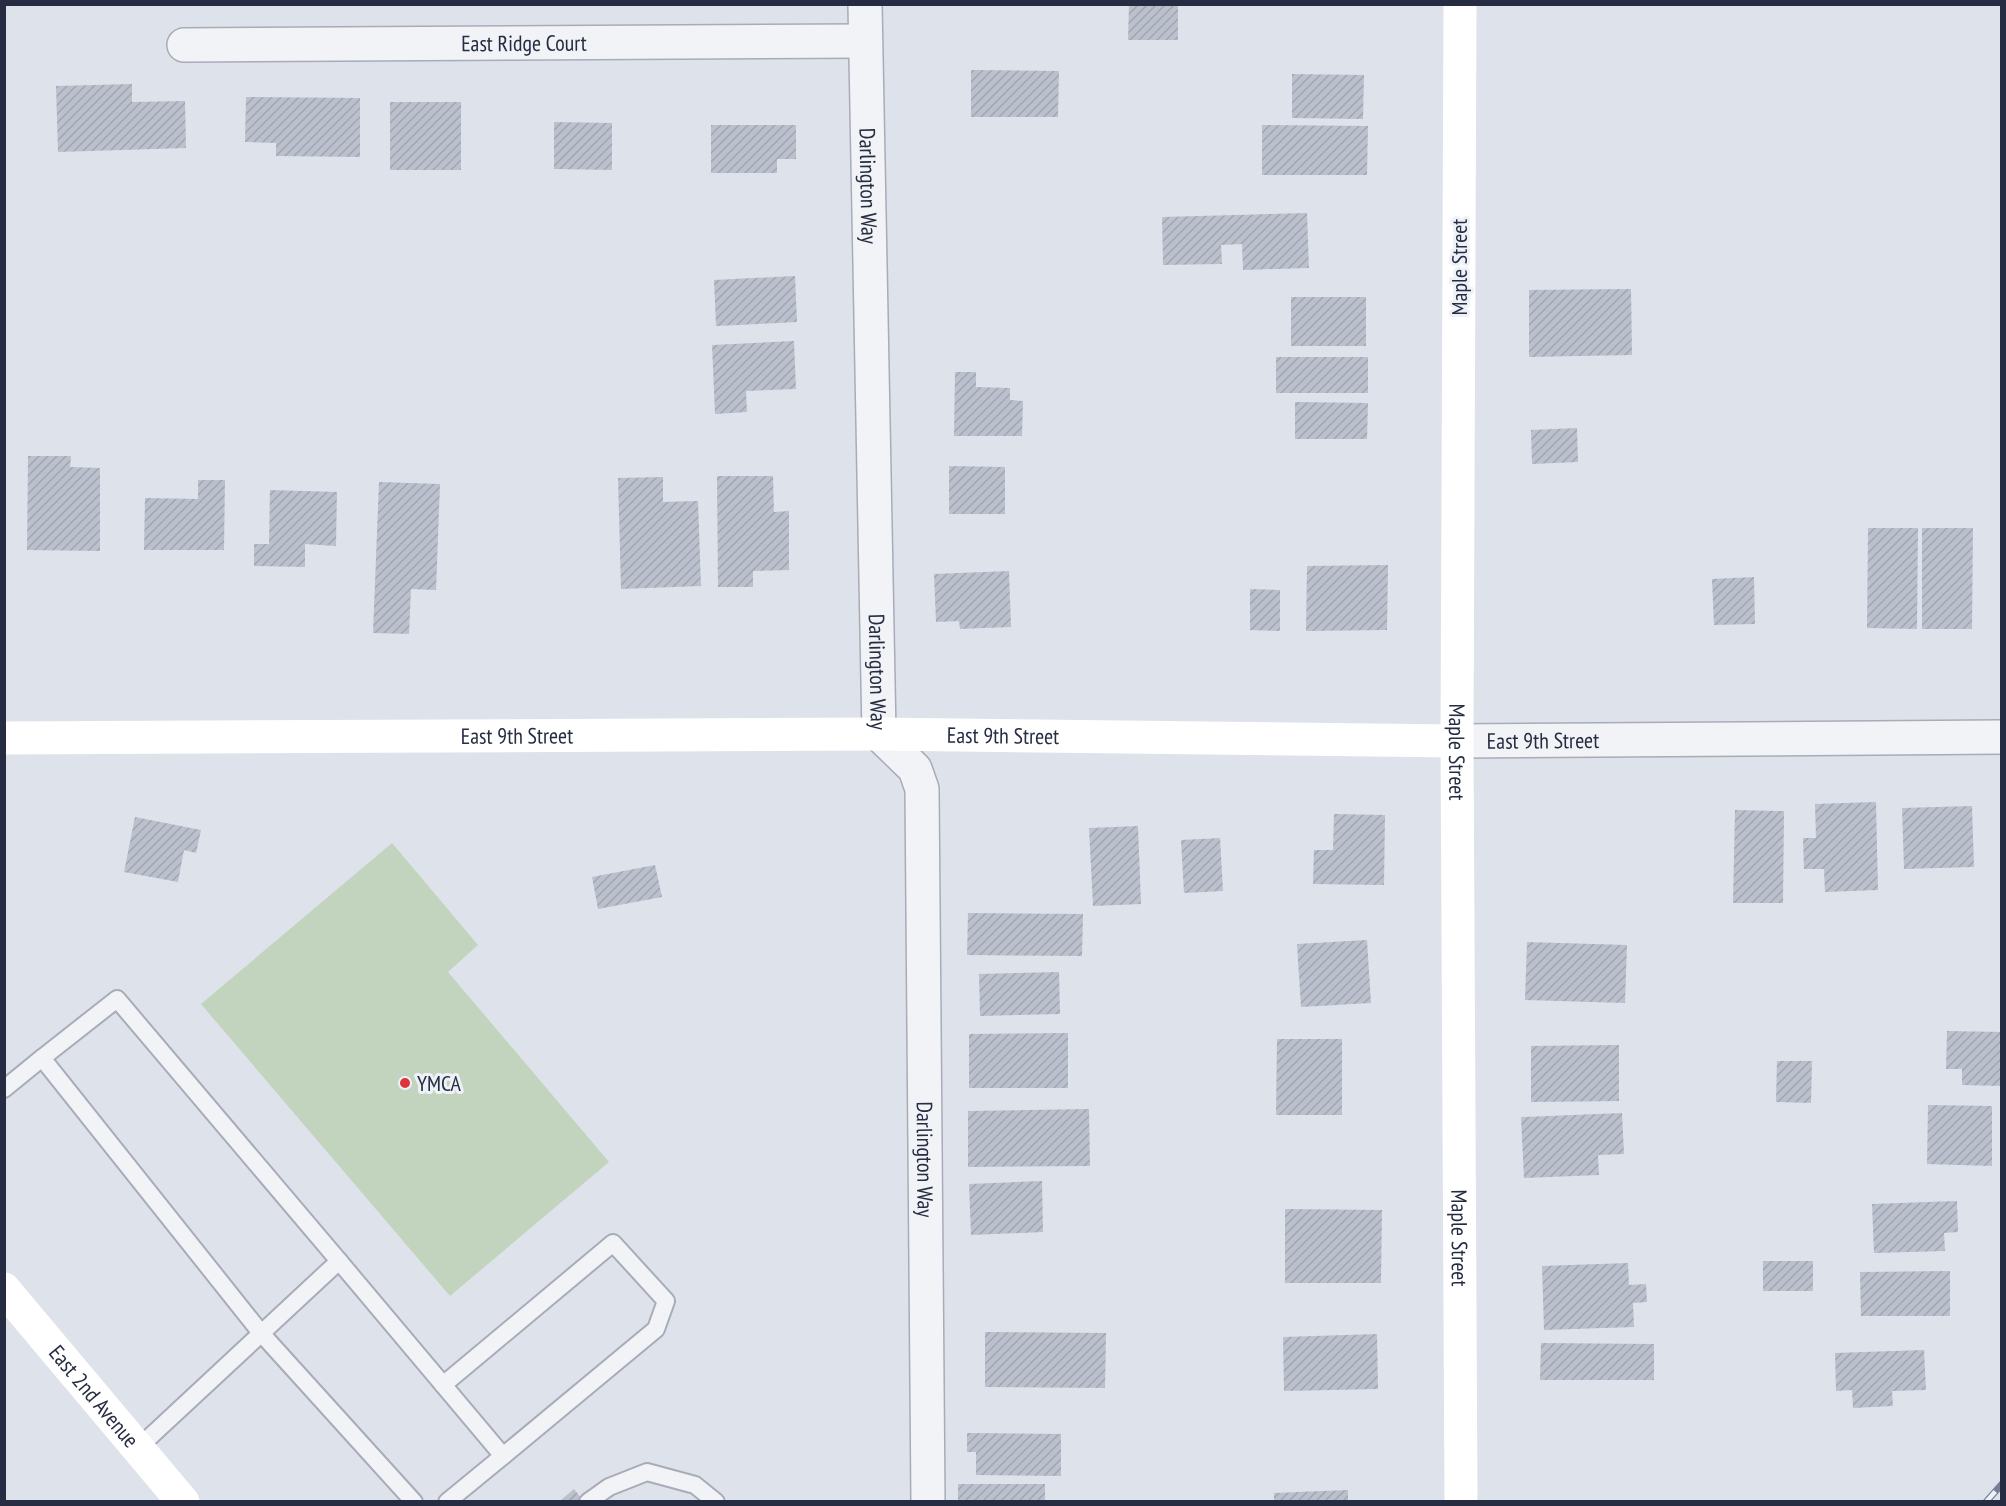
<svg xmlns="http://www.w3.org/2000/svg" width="2006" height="1506" viewBox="0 0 2006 1506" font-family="'PT Sans Narrow',sans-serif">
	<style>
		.grass { fill: #c2d4be }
		.building { fill: url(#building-hatch) }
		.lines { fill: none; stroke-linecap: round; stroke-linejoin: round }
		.lane-casing { stroke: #a7acb8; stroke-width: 20 }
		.street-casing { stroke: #a7acb8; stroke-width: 36 }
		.lane { stroke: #f2f3f7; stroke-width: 16 }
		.street { stroke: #f2f3f7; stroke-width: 33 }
		.secondary { stroke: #fff; stroke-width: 33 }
		.rail-casing { stroke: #767e95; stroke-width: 7 }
		.rail { stroke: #eef1f7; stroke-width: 4.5; stroke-dasharray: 14; stroke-linecap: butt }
		.poi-dot { fill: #dd353c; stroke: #eef1f7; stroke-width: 2 }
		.labels { text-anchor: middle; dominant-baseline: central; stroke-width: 6; stroke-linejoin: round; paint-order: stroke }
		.street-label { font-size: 22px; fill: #262d42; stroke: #eef1f7 }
		.poi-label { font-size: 22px; fill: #262d42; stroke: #eef1f7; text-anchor: start }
	</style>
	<defs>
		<pattern id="building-hatch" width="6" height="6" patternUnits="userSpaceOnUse" patternTransform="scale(1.5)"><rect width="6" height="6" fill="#bbc0cd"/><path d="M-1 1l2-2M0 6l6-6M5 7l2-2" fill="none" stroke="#a1a5b1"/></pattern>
	</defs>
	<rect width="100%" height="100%" fill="#dee2ea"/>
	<path class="grass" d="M 392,843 L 478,945 L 448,972 L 609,1162 L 450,1296 L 201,1004 Z"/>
	<g class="building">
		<path d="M 1129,4 L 1178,4 L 1178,40 L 1128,40 Z"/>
		<path d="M 971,70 L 1059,71 L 1058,117 L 971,117 Z"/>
		<path d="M 1292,74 L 1364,75 L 1363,119 L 1292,118 Z"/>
		<path d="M 132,84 L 132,102 L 185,101 L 186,148 L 58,152 L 56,86 Z"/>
		<path d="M 246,97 L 360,98 L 360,157 L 276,156 L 276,143 L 245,142 Z"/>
		<rect x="390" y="102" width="71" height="68"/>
		<path d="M 554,122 L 612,123 L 612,170 L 554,169 Z"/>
		<path d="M 711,125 L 796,125 L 796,159 L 777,159 L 777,173 L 711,173 Z"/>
		<path d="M 1262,125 L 1368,126 L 1367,175 L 1262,175 Z"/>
		<path d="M 1307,213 L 1309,268 L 1243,270 L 1242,244 L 1221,245 L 1222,264 L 1163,265 L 1162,217 Z"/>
		<path d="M 795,276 L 797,322 L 716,326 L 714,280 Z"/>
		<path d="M 1631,289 L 1632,355 L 1529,357 L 1529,290 Z"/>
		<rect x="1291" y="297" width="75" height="49"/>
		<path d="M 794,341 L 796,389 L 746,391 L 747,412 L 715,414 L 712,345 Z"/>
		<rect x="1276" y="357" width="92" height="36"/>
		<path d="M 955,372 L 976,372 L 976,387 L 1010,388 L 1010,400 L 1023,401 L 1022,436 L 954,436 Z"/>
		<path d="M 1295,402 L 1368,403 L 1367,439 L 1295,439 Z"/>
		<path d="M 1577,428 L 1578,462 L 1532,464 L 1531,430 Z"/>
		<path d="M 28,456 L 71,456 L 70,467 L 100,468 L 100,551 L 27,550 Z"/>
		<path d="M 949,466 L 1005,467 L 1005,514 L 949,514 Z"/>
		<path d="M 717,476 L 773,476 L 774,512 L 789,511 L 789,570 L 753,571 L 753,587 L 718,587 Z"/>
		<path d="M 663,477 L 663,502 L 698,501 L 701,586 L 621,589 L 618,478 Z"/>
		<path d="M 198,480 L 225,480 L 224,550 L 144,550 L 145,498 L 198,499 Z"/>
		<path d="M 379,482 L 440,484 L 436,590 L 411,589 L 409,634 L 373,633 Z"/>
		<path d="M 270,490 L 337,492 L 336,546 L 305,544 L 305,567 L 254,566 L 254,544 L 269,544 Z"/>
		<path d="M 1868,528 L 1918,528 L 1917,629 L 1867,628 Z"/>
		<path d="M 1922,528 L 1973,528 L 1972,629 L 1922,629 Z"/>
		<path d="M 1388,565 L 1387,630 L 1306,631 L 1307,566 Z"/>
		<path d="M 1009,571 L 1011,627 L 960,629 L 959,621 L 936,622 L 934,574 Z"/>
		<path d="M 1754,577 L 1755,624 L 1714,625 L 1712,579 Z"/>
		<path d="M 1250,589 L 1280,590 L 1280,631 L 1250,630 Z"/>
		<path d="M 1876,802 L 1878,890 L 1825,892 L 1824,869 L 1804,869 L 1803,838 L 1816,838 L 1815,804 Z"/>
		<path d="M 1972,806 L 1974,867 L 1904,869 L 1902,808 Z"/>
		<path d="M 1735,810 L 1784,811 L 1783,903 L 1733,903 Z"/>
		<path d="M 1334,814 L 1385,815 L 1384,885 L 1313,884 L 1314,850 L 1333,850 Z"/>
		<path d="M 135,817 L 201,830 L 196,853 L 184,850 L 178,882 L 124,872 Z"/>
		<path d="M 1138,826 L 1141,904 L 1093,906 L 1089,828 Z"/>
		<path d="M 1220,838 L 1223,891 L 1184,893 L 1181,840 Z"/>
		<path d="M 655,865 L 662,897 L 598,909 L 592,877 Z"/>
		<path d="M 968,913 L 1083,914 L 1082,956 L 967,955 Z"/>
		<path d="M 1367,940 L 1371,1003 L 1301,1007 L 1297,944 Z"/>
		<path d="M 1527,942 L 1627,945 L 1625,1003 L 1525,1000 Z"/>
		<path d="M 1059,972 L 1060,1014 L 980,1016 L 979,974 Z"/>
		<path d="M 1947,1031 L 2002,1032 L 2002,1086 L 1962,1085 L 1962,1069 L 1946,1069 Z"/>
		<path d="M 1068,1033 L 1068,1088 L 969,1088 L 969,1034 Z"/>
		<path d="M 1277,1039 L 1342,1039 L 1342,1115 L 1276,1115 Z"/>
		<path d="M 1619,1045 L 1619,1101 L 1531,1102 L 1531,1046 Z"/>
		<path d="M 1777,1061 L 1812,1061 L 1811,1103 L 1776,1102 Z"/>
		<path d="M 1928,1105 L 1992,1106 L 1992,1166 L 1927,1164 Z"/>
		<path d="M 1089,1109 L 1090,1166 L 968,1167 L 968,1111 Z"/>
		<path d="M 1622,1113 L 1624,1154 L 1598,1155 L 1599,1175 L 1524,1178 L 1521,1117 Z"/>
		<path d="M 1042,1181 L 1043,1232 L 971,1235 L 969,1184 Z"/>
		<path d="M 1957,1201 L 1958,1232 L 1944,1233 L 1945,1251 L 1874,1253 L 1872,1204 Z"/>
		<path d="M 1285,1209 L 1382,1210 L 1381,1283 L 1285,1283 Z"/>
		<rect x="1763" y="1261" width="50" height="30"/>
		<path d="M 1628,1263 L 1629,1285 L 1646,1284 L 1647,1302 L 1633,1303 L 1634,1327 L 1544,1330 L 1542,1266 Z"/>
		<path d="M 1950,1271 L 1950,1316 L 1861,1316 L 1860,1272 Z"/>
		<path d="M 985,1332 L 1106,1333 L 1105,1388 L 985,1387 Z"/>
		<path d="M 1377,1334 L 1378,1389 L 1284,1391 L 1283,1337 Z"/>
		<path d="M 1541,1343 L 1654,1344 L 1654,1380 L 1540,1380 Z"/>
		<path d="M 1924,1350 L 1926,1390 L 1892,1391 L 1893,1406 L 1853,1408 L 1852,1390 L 1836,1391 L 1835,1353 Z"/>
		<path d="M 967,1433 L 1061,1434 L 1061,1476 L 976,1475 L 976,1452 L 967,1452 Z"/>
		<rect x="958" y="1484" width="87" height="18"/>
		<path d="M 574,1489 L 584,1502 L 559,1502 Z"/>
		<path d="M 1348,1490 L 1348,1502 L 1274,1502 L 1274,1493 Z"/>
	</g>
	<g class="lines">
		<defs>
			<g id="lane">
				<path d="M 4,1089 L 42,1058"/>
				<path d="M 339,1261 L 117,999 L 42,1058 L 261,1333 L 414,1502"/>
				<path d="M 138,1448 L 339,1261 L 503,1456 L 656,1329 L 666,1301 L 613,1243 L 443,1385"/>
				<path d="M 447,1502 L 503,1456"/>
				<path d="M 588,1502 L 609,1487 L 647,1472 L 695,1485 L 716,1502"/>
			</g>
			<g id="street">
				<path id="s1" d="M 865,4 L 879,734 L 915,769 L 922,789 L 928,1502"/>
				<path id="s2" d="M 184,45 L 865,41"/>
				<path id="s3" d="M 1457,741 L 2002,737"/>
			</g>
		</defs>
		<use href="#lane" class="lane-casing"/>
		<use href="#street" class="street-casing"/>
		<use href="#lane" class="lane"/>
		<use href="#street" class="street"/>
		<g class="secondary">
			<path id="s4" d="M 1460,4 L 1457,741 L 1461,1502"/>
			<path id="s5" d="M 4,738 L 879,734 L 1457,741"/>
			<path id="s6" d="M 4,1289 L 183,1502"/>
		</g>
		<defs>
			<path id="rail" d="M 1986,1502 L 2002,1484"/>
		</defs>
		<use href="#rail" class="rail-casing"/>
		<use href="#rail" class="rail"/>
	</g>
	<circle class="poi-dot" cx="405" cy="1083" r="6"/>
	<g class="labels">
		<g class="street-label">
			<text stroke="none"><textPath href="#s2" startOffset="340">East Ridge Court</textPath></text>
			<text stroke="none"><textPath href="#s1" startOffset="182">Darlington Way</textPath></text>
			<text transform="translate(1459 267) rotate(-90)">Maple Street</text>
			<text stroke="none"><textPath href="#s1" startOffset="668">Darlington Way</textPath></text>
			<text stroke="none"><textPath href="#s5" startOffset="513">East 9th Street</textPath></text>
			<text stroke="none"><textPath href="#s5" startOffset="999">East 9th Street</textPath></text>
			<text stroke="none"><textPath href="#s3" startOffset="86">East 9th Street</textPath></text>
			<text stroke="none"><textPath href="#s4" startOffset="748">Maple Street</textPath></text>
			<text stroke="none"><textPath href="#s1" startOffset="1172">Darlington Way</textPath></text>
			<text stroke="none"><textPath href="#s4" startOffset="1234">Maple Street</textPath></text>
			<text stroke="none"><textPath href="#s6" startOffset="140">East 2nd Avenue</textPath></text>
		</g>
		<g class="poi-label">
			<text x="417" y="1083">YMCA</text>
		</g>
	</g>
	<rect width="2006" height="1506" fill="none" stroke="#262d42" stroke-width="12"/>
</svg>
